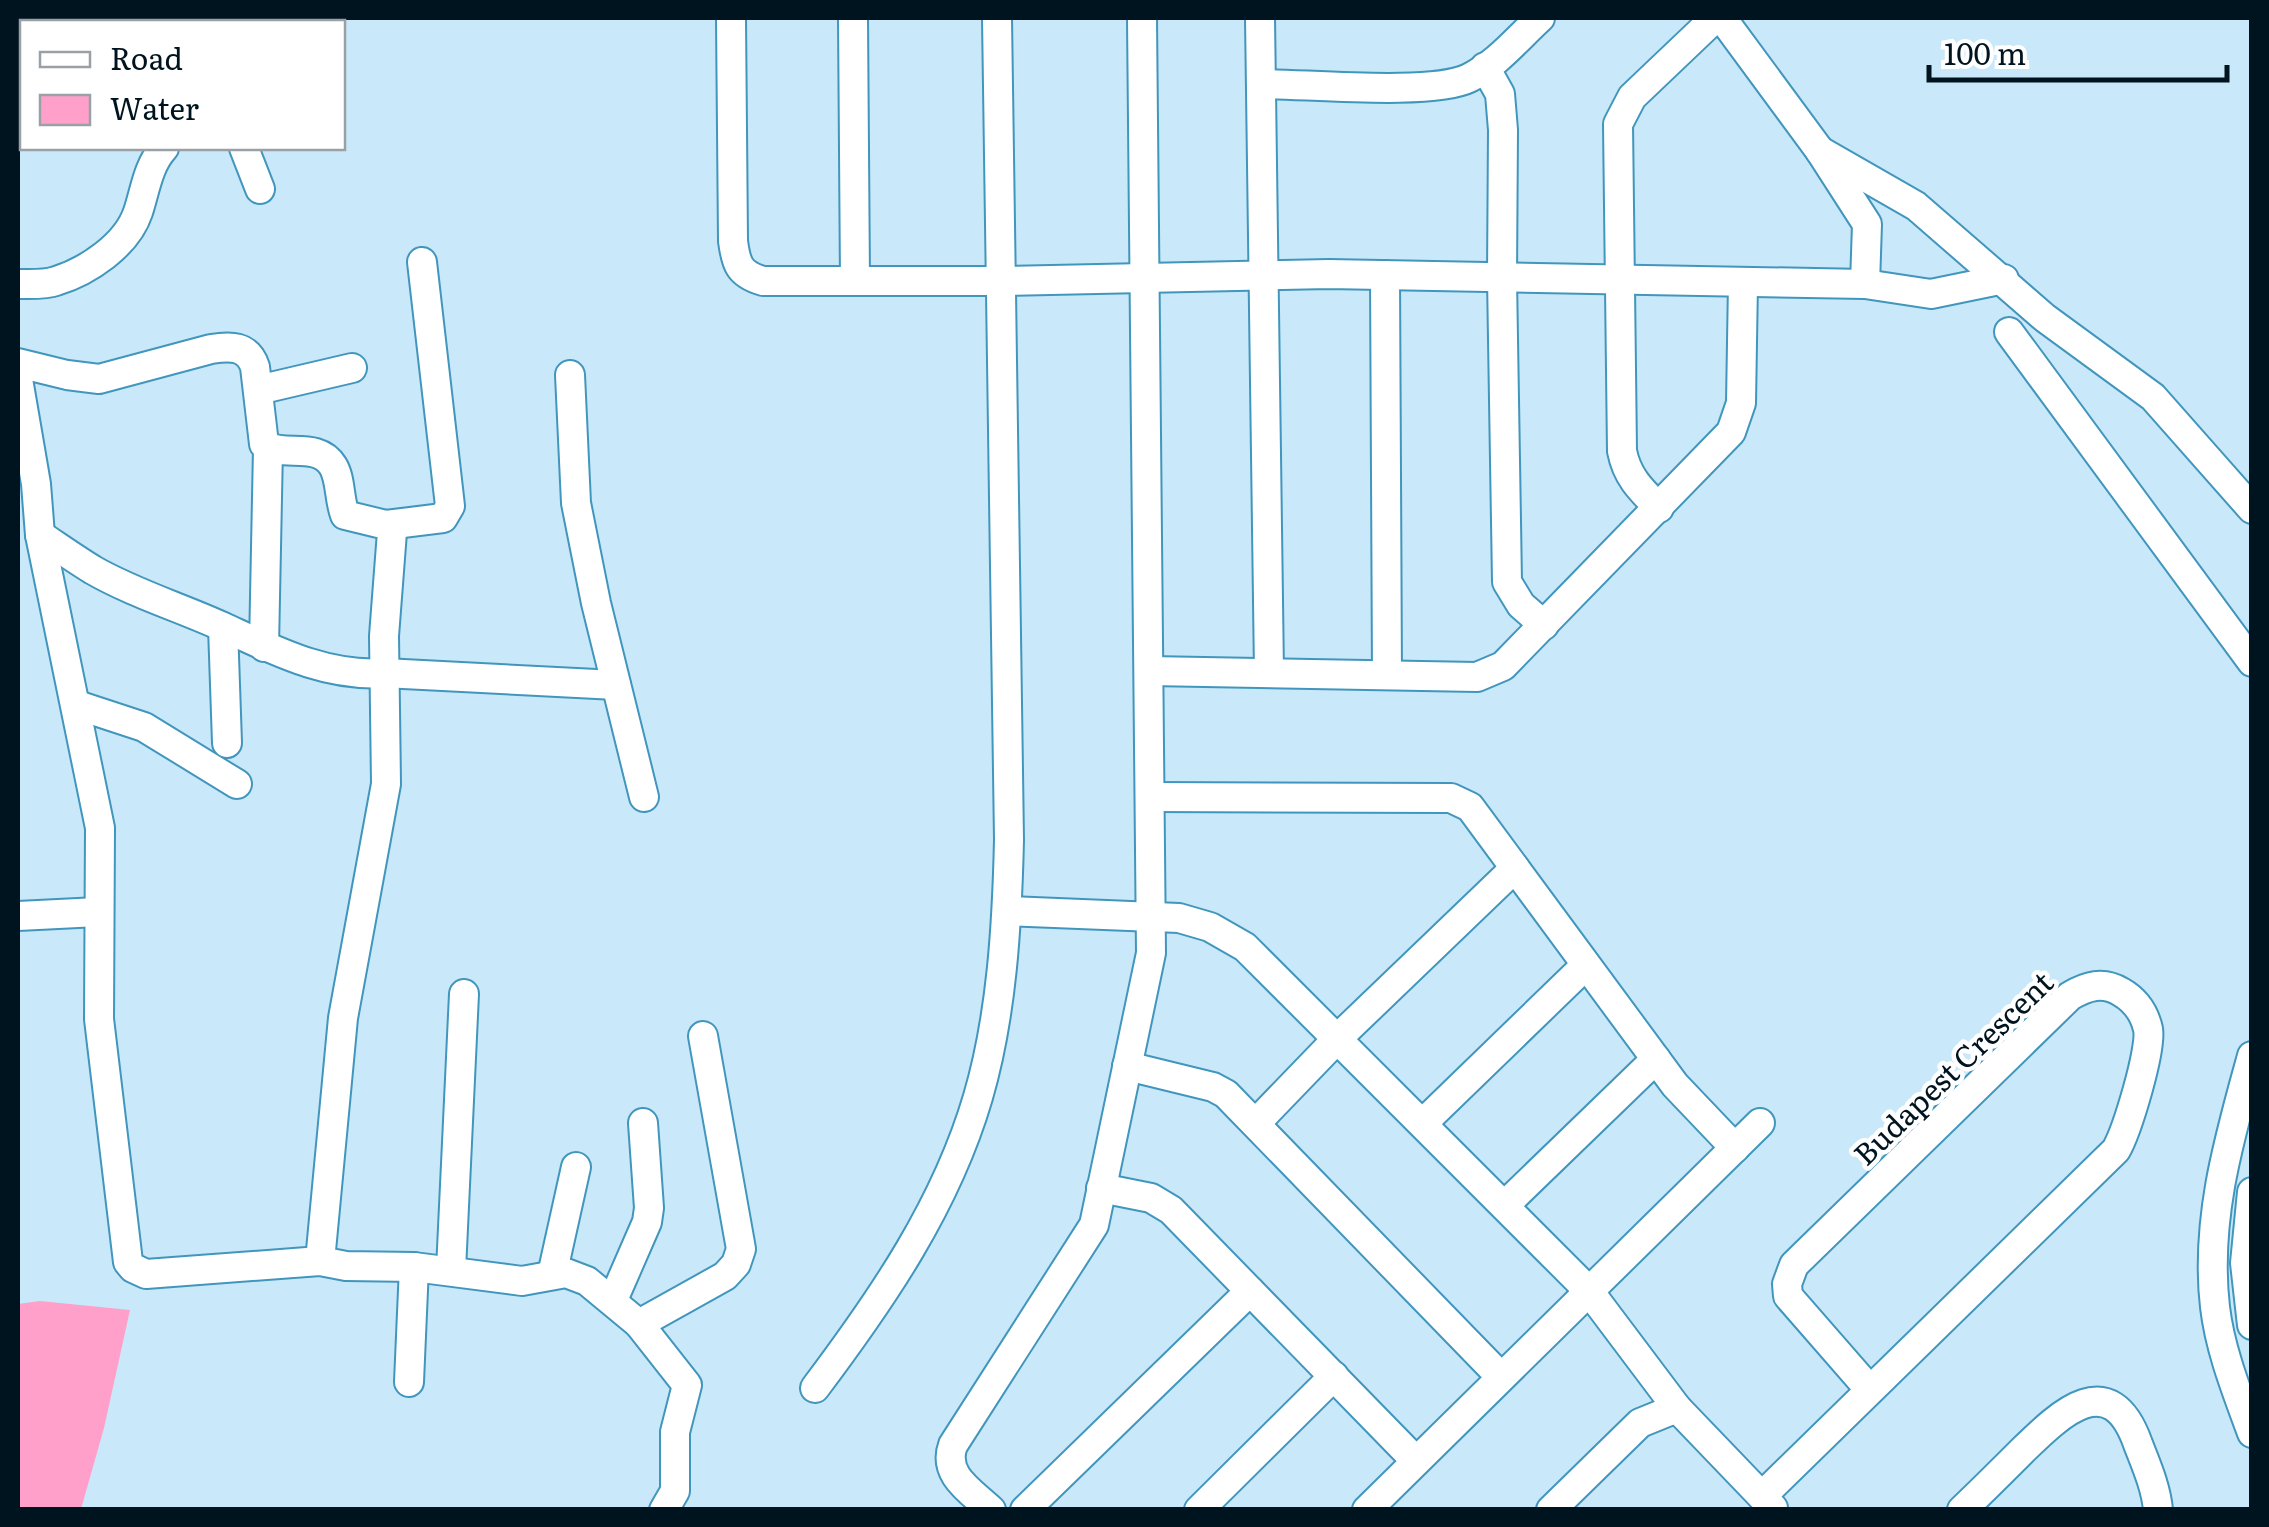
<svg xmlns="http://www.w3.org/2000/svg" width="2269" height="1527" viewBox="0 0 2269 1527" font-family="Literata,serif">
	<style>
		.water { fill: #ffa0cb }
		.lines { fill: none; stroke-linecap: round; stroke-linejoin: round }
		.minor-casing { stroke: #4196bd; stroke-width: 32 }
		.minor { stroke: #fff; stroke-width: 28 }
		.labels { text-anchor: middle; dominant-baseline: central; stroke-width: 9; stroke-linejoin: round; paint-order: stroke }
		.street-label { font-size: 30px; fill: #001420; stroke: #fff }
	</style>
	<rect width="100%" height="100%" fill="#c9e8f9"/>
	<path class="water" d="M 40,1301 L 130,1310 L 104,1428 L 81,1509 L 18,1507 L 18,1304 Z"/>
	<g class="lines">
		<defs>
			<g id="minor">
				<path d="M 731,18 L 733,241 C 736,264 739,274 763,281 L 1001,281 L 1329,274 L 1865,284 L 1931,294 L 2004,279"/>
				<path d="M 853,18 L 855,281"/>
				<path d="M 1260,18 L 1269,673"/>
				<path d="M 1722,18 L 1820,151 L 1867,224 L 1865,284"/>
				<path d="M 1485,67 L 1500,94 L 1503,130 L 1502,278 L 1507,582 L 1521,605 L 1544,625"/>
				<path d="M 1261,84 C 1308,84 1432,96 1469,78 C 1497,64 1518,38 1540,18"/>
				<path d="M 244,148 L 260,189"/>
				<path d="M 1820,151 L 1916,206 L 2045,318 L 2153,397 L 2252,509"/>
				<path d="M 1385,275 L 1387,675"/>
				<path d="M 18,284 C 30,284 45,285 56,281 C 88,271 127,245 138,212 C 145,191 148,165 164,148"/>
				<path d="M 2009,332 L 2252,662"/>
				<path d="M 18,363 L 67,375 L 99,379 L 211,349 C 230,346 248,345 255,367 L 264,444 C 282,459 317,440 333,466 C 341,479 339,500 345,515 L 386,525 L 392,532 L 384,636 L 386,784 L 343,1018 L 320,1261"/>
				<path d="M 570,375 L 576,503 L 596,603 L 644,797"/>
				<path d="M 18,379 L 36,484 L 40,535 L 100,828 L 99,1019 L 128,1262 L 133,1268 L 146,1274 L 320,1261 L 346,1266 L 414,1267 L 522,1281 L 566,1273 L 587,1281 L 639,1324 L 725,1276 L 736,1264 L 741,1249 L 703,1036"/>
				<path d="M 258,390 L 352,368"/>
				<path d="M 1659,508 C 1641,490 1627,477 1622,451 L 1618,124 L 1632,97 L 1715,18"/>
				<path d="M 386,525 L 443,518 L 450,506 L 422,262"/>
				<path d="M 40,535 C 58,547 75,559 93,570 C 133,593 179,607 221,626 C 274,650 325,677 384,673 L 616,685"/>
				<path d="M 223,627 L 227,743"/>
				<path d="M 264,647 L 268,448"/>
				<path d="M 1150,671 L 1477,677 L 1503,666 L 1731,432 L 1741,403 L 1743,282"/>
				<path d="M 77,705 L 144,727 L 237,784"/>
				<path d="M 1151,797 L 1451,798 L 1470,807 L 1675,1085 L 1735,1148"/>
				<path d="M 1007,911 L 1179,918 L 1210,927 L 1245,947 L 1589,1291 L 1677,1408"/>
				<path d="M 18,916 L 98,912"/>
				<path d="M 2252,1056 C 2229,1139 2205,1220 2215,1307 C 2220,1350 2237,1392 2252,1433"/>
				<path d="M 1127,1066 L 1213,1087 L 1226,1094 L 1501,1377"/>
				<path d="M 1256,1123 L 1338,1038 L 1515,868"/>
				<path d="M 1423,1123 L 1586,965"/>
				<path d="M 1101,1188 L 1151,1198 L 1171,1210 L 1416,1461"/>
				<path d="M 2252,1192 L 2245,1263 L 2252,1325"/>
				<path d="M 1505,1205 L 1656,1059"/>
				<path d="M 451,1270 L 464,994"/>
				<path d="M 552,1275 L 576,1167"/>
				<path d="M 613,1300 L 647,1222 L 649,1208 L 643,1123"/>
				<path d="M 639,1324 L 687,1385 L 675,1432 L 675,1491 L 664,1510"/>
				<path d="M 409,1382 L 414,1267"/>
				<path d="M 815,1388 C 882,1299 946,1206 978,1097 C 1002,1015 1007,925 1009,840 L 997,18"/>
				<path d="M 1762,1496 L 2116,1150 C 2127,1131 2152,1049 2148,1029 C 2144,1012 2135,1000 2121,992 C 2103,981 2087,986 2070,996 L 1794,1265 L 1787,1284 L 1788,1296 L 1870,1390"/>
				<path d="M 991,1510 C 971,1491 942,1475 953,1445 L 1094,1225 L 1151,953 L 1142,18"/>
				<path d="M 1025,1510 L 1250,1291"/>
				<path d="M 1199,1510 L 1334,1376"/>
				<path d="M 1367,1510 L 1760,1123"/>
				<path d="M 1551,1510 L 1640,1423 L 1677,1408 L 1773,1508"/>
				<path d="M 1962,1510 C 1983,1490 2003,1470 2023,1450 C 2060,1414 2110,1365 2138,1444 C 2146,1465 2156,1487 2158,1510"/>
			</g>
		</defs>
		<use href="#minor" class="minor-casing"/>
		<use href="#minor" class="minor"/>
	</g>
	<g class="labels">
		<g class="street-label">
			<text transform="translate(1952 1067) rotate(-44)">Budapest Crescent</text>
		</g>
	</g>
	<rect width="2269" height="1527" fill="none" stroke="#001420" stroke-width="40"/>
	<rect x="20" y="20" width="325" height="130" fill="#ffffff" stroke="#99a1a6" stroke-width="2.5"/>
	<rect x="40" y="52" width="50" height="15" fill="#ffffff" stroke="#99a1a6" stroke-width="2.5"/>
	<text x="110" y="70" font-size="30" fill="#001420">Road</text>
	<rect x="40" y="95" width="50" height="30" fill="#ffa0cb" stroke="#99a1a6" stroke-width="2.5"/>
	<text x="110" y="120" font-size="30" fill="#001420">Water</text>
	<path d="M1929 65v15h298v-15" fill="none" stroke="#001420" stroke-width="5"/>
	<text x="1944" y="65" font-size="30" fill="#001420" stroke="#ffffff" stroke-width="8" paint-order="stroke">100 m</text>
</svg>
